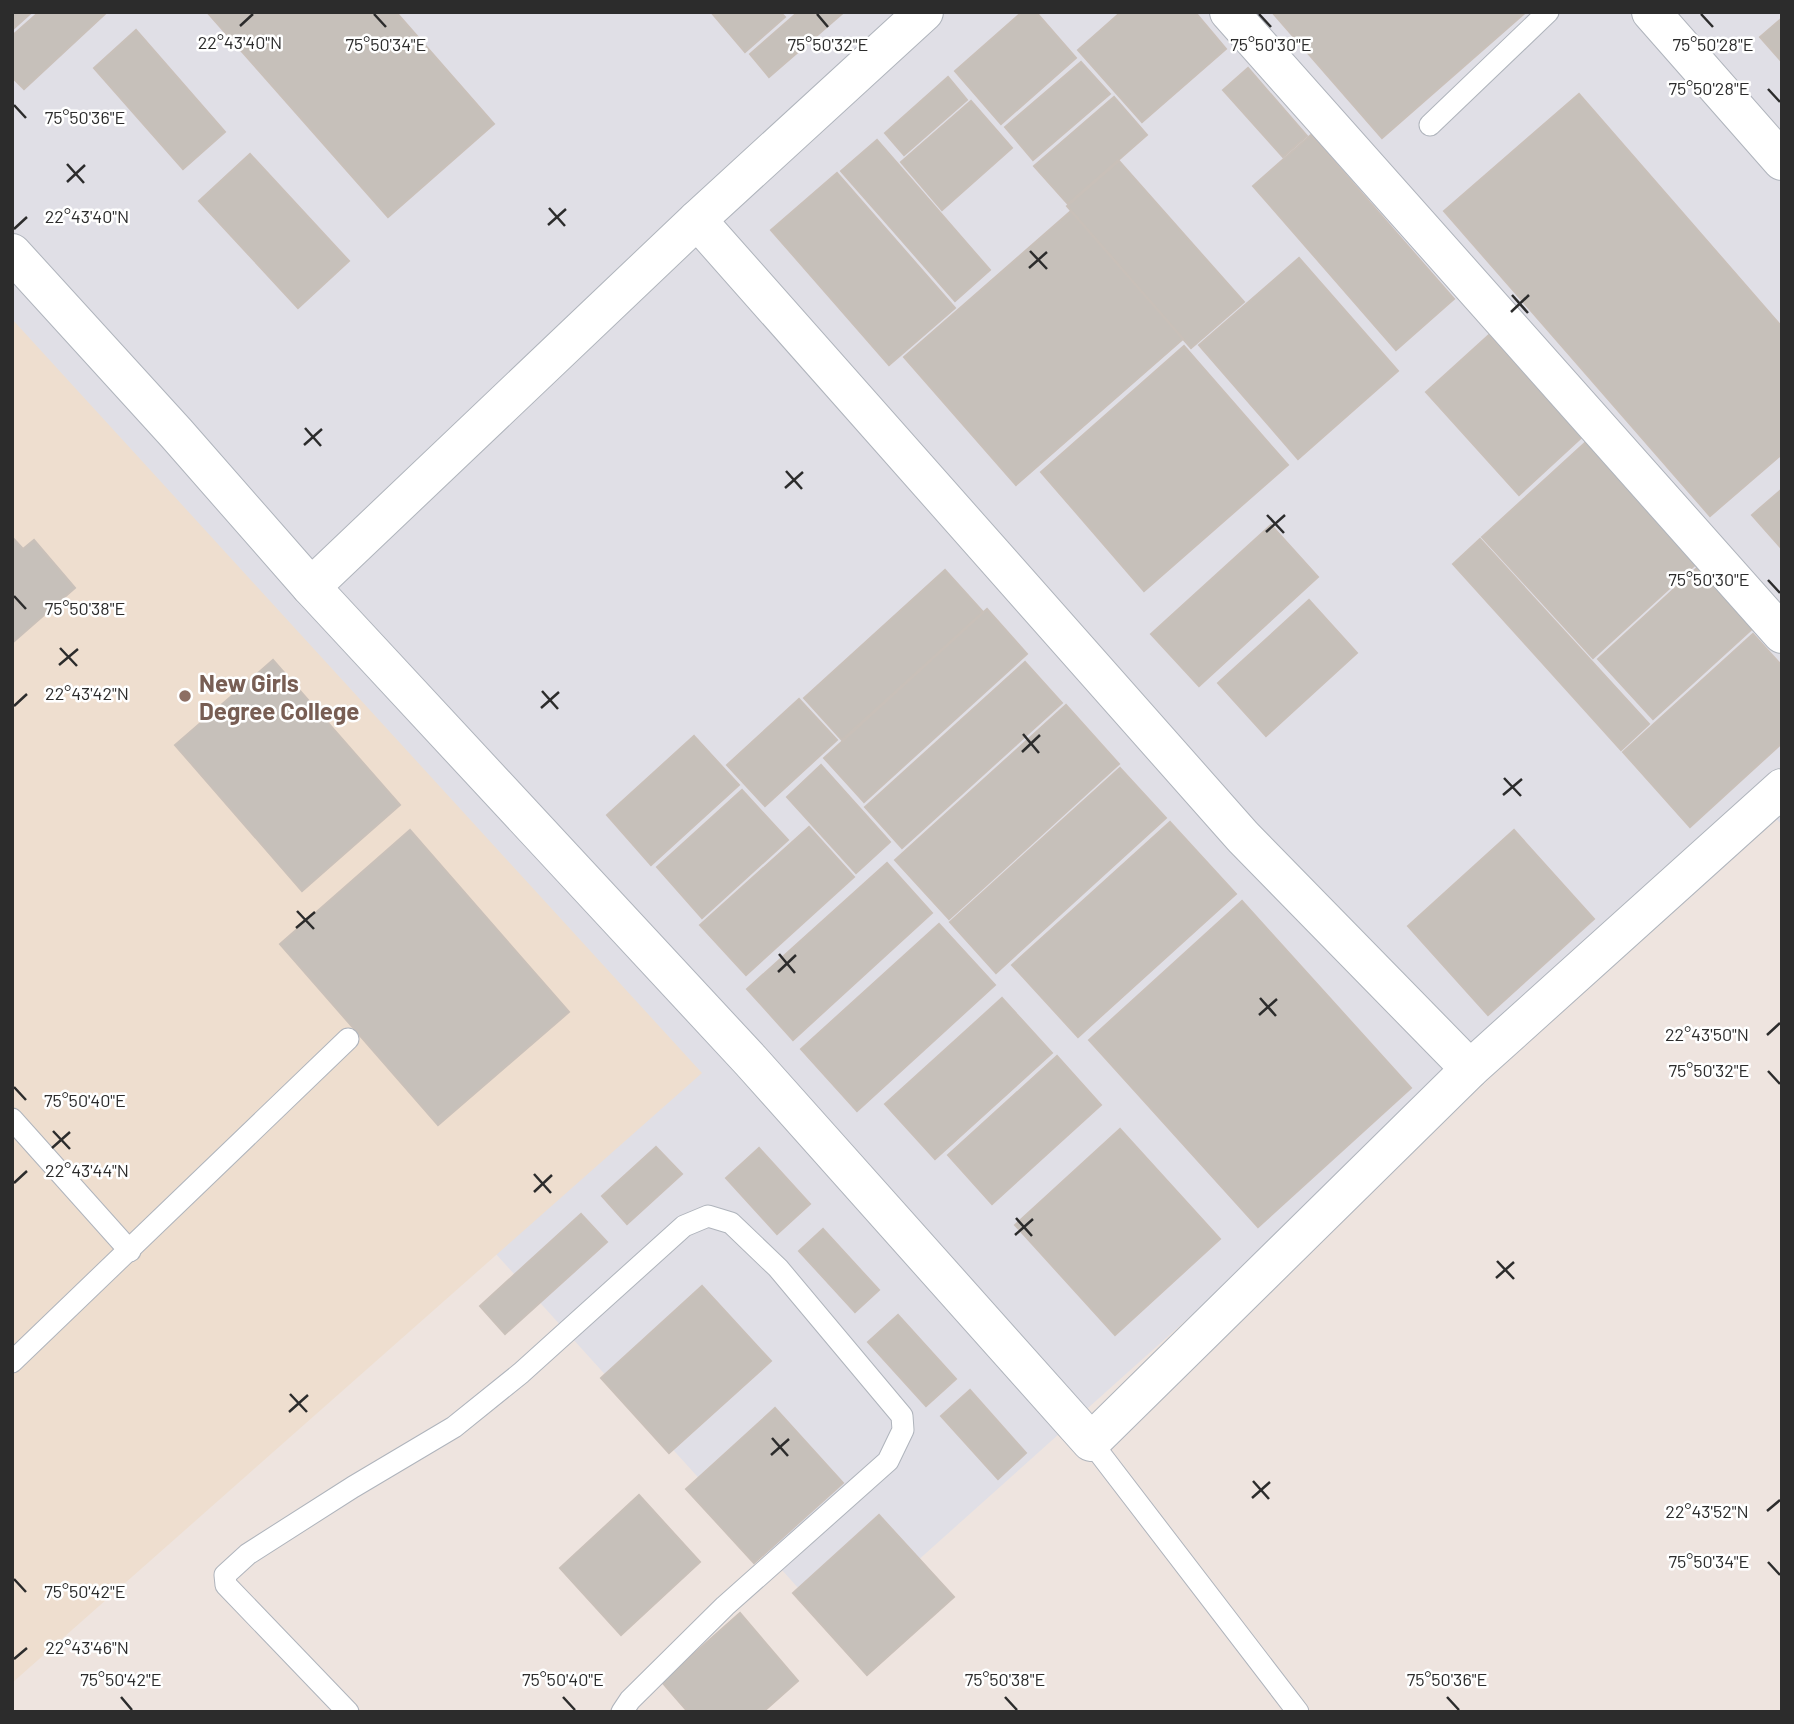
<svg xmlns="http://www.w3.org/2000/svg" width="1794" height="1724" viewBox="0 0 1794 1724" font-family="Barlow,sans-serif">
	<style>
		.industrial { fill: #e0dfe6 }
		.education { fill: #eedecf }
		.building { fill: #c6c0ba; stroke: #c9c0b9; stroke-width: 2 }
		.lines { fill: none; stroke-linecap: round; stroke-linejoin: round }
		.service-casing { stroke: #afb4bc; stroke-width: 23 }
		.minor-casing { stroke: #afb4bc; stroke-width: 40 }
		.tertiary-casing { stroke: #afb4bc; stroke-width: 40 }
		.service { stroke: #fff; stroke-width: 21 }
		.minor { stroke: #fff; stroke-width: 38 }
		.tertiary { stroke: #fff; stroke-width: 38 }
		.ticks { fill: none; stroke: #2c2c2c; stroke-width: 2.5 }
		.education-dot { fill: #8d6e63; stroke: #fff; stroke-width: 2.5 }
		.labels { text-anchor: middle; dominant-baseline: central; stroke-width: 5; stroke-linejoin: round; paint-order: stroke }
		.education-label { font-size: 24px; font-weight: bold; fill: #785e54; stroke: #fff; text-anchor: start }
		.ticks-label { font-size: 18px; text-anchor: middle; fill: #2c2c2c; stroke: #fff; stroke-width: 5; stroke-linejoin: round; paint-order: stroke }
	</style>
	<rect width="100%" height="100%" fill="#eee4df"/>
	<path class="industrial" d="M 12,12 L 1782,12 L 1782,825 L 1762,804 L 838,1632 L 12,719 Z"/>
	<path class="education" d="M 12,319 L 702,1073 L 12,1683 Z"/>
	<g class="building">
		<path d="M 12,12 L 32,12 L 12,30 Z"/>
		<path d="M 39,12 L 107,12 L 24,89 L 12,77 L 12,36 Z"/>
		<path d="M 207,12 L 396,12 L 494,124 L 388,217 Z"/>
		<path d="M 711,12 L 780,12 L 785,17 L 745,52 Z"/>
		<path d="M 798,12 L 844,12 L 769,77 L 750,54 Z"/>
		<path d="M 1022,12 L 1036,12 L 1076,58 L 1001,124 L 955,71 Z"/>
		<path d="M 1121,12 L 1195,12 L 1226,49 L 1142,122 L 1078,50 Z"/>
		<path d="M 1272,12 L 1526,12 L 1382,138 Z"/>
		<path d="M 1782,18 L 1782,62 L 1760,37 Z"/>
		<path d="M 136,30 L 225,132 L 183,169 L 94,68 Z"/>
		<path d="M 1081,62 L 1110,94 L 1033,160 L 1005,127 Z"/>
		<path d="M 1248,68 L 1307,136 L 1283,157 L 1223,90 Z"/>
		<path d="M 948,77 L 967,100 L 904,155 L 885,133 Z"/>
		<path d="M 1579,94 L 1782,327 L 1782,454 L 1710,516 L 1444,211 Z"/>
		<path d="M 1114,97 L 1147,135 L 1068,204 L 1034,166 Z"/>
		<path d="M 971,101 L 1012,148 L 942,210 L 901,162 Z"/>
		<path d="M 1311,135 L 1454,299 L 1396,350 L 1253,186 Z"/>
		<path d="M 877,140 L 990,270 L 955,301 L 841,171 Z"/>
		<path d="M 250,154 L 349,261 L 298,308 L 199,201 Z"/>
		<path d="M 1119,161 L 1244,302 L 1191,348 L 1067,206 Z"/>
		<path d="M 837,173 L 955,308 L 889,365 L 771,230 Z"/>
		<path d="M 1071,211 L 1183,339 L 1016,485 L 904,357 Z"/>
		<path d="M 1299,258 L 1398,371 L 1298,459 L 1199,345 Z"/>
		<path d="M 1489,335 L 1582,437 L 1519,495 L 1426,392 Z"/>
		<path d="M 1184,346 L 1288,465 L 1144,591 L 1041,472 Z"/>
		<path d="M 1586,442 L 1696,564 L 1593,658 L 1482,537 Z"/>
		<path d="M 1782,489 L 1782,549 L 1752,515 Z"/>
		<path d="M 1271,525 L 1318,577 L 1199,686 L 1151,634 Z"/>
		<path d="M 12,537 L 23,549 L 34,540 L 75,588 L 12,643 Z"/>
		<path d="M 1480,539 L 1649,724 L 1621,750 L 1453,564 Z"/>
		<path d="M 1697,568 L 1752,629 L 1653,719 L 1598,659 Z"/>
		<path d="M 945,570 L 983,612 L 842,740 L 804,698 Z"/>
		<path d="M 1309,600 L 1357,653 L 1266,736 L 1218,683 Z"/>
		<path d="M 987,609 L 1027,654 L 864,802 L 824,758 Z"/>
		<path d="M 1753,634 L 1782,666 L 1782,743 L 1690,827 L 1623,752 Z"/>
		<path d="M 273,660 L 400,805 L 302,891 L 175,745 Z"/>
		<path d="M 1025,662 L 1062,703 L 902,848 L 865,807 Z"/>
		<path d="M 799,699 L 837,740 L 765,806 L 727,765 Z"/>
		<path d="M 1066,705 L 1119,764 L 949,919 L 895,860 Z"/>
		<path d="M 694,736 L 739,785 L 651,865 L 607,815 Z"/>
		<path d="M 821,765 L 890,842 L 856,873 L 787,797 Z"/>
		<path d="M 1120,768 L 1166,818 L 996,973 L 950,922 Z"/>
		<path d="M 742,790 L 788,840 L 702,918 L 657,867 Z"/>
		<path d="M 1170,822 L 1236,894 L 1078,1037 L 1012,965 Z"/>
		<path d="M 809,827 L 854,877 L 746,975 L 700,925 Z"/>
		<path d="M 410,830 L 569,1012 L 438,1125 L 280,944 Z"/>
		<path d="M 1514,830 L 1594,919 L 1488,1015 L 1408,926 Z"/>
		<path d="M 887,863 L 932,913 L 793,1040 L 747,989 Z"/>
		<path d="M 1242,901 L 1411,1088 L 1258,1227 L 1089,1040 Z"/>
		<path d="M 939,924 L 995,985 L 857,1111 L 801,1049 Z"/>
		<path d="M 1002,998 L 1052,1053 L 935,1159 L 885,1104 Z"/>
		<path d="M 1057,1056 L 1101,1105 L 992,1204 L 948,1155 Z"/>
		<path d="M 1120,1129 L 1220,1239 L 1115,1335 L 1015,1225 Z"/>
		<path d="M 656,1147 L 682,1174 L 627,1224 L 602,1196 Z"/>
		<path d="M 759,1148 L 810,1204 L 777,1234 L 726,1178 Z"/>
		<path d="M 581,1214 L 607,1242 L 505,1334 L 480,1306 Z"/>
		<path d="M 823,1229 L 879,1290 L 855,1312 L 799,1251 Z"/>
		<path d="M 702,1286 L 771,1361 L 669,1453 L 601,1378 Z"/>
		<path d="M 898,1315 L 956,1379 L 926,1406 L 868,1342 Z"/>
		<path d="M 970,1390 L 1026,1453 L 998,1479 L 941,1416 Z"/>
		<path d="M 775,1408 L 843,1483 L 754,1563 L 686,1489 Z"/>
		<path d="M 639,1495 L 700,1562 L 621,1635 L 560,1568 Z"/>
		<path d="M 879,1515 L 954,1597 L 867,1675 L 793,1593 Z"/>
		<path d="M 740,1613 L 798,1681 L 763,1712 L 688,1712 L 662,1682 Z"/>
	</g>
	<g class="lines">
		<defs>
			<g id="service">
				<path d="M 1430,125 L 1548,12"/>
				<path d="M 12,1119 L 130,1251"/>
				<path d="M 12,1362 L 348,1039"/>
				<path d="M 1091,1442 L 1298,1712"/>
				<path d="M 348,1712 L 226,1585 L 225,1575 L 248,1554 L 353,1487 L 454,1427 L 521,1373 L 684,1226 L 708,1216 L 731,1223 L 778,1268 L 902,1416 L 903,1430 L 888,1461 L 725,1606 L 630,1700 L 622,1712"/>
			</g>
			<g id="minor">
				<path d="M 1229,12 L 1782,634"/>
				<path d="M 697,220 L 1243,837 L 1470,1069"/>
				<path d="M 12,253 L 176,433 L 311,587 L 751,1061 L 1091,1442 L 1470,1069 L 1782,788"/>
				<path d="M 311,587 L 697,220 L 924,12"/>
			</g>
			<path id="tertiary" d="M 1651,12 L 1782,161"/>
		</defs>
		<use href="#service" class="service-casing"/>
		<use href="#minor" class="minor-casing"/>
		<use href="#tertiary" class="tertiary-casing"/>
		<use href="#service" class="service"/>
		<use href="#minor" class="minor"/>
		<use href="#tertiary" class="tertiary"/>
	</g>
	<path class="ticks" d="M 374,14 L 386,27M 817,14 L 828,27M 1259,14 L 1271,27M 1701,14 L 1713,27M 240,26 L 253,14M 1768,89 L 1780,102M 14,105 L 26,118M 67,164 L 84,183M 67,182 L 85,165M 549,208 L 565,226M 548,225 L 566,209M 14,229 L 27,217M 1030,251 L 1047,269M 1029,268 L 1047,252M 1512,295 L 1528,313M 1511,312 L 1529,295M 305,428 L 321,446M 304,445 L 322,429M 786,471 L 802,489M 785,488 L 803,472M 1267,515 L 1284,533M 1266,532 L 1285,515M 1768,580 L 1780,593M 14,596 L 26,609M 60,648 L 77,666M 59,665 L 78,649M 542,691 L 558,709M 14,706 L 27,694M 541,708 L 559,692M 1023,734 L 1039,753M 1022,752 L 1040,735M 1504,778 L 1521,796M 1503,795 L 1522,779M 297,911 L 314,929M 296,928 L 315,912M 779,954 L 795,973M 778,972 L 796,955M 1260,998 L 1276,1016M 1259,1015 L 1277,999M 1767,1035 L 1780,1023M 1768,1071 L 1780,1084M 14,1087 L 26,1100M 53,1131 L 70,1149M 52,1148 L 70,1132M 534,1174 L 551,1193M 14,1183 L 27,1171M 534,1192 L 552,1175M 1016,1218 L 1032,1236M 1015,1235 L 1033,1219M 1497,1261 L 1514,1279M 1496,1278 L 1514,1262M 290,1394 L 307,1412M 289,1412 L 308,1395M 772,1438 L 788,1456M 771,1455 L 789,1439M 1253,1481 L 1269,1499M 1252,1498 L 1270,1482M 1767,1511 L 1780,1500M 1768,1562 L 1780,1575M 14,1579 L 26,1592M 14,1659 L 27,1648M 121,1697 L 132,1710M 563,1697 L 575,1710M 1005,1697 L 1017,1710M 1447,1697 L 1459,1710"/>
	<circle class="education-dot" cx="185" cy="696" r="7"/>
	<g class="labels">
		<g class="education-label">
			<text x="199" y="682">New Girls<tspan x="199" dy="28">Degree College</tspan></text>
		</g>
	</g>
	<g class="ticks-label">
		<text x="240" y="49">22°43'40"N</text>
		<text x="386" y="51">75°50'34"E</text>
		<text x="828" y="51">75°50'32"E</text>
		<text x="1271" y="51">75°50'30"E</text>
		<text x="1713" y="51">75°50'28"E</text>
		<text x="1709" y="95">75°50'28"E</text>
		<text x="85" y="124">75°50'36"E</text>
		<text x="87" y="223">22°43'40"N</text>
		<text x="1709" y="586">75°50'30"E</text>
		<text x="85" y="615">75°50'38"E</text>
		<text x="87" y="700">22°43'42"N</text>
		<text x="1707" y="1041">22°43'50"N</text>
		<text x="1709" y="1077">75°50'32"E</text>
		<text x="85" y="1107">75°50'40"E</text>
		<text x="87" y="1177">22°43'44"N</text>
		<text x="1707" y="1518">22°43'52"N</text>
		<text x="1709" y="1568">75°50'34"E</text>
		<text x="85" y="1598">75°50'42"E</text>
		<text x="87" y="1654">22°43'46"N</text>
		<text x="121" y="1686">75°50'42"E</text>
		<text x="563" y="1686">75°50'40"E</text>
		<text x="1005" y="1686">75°50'38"E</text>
		<text x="1447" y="1686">75°50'36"E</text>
	</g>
	<rect width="1794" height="1724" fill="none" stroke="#2c2c2c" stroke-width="28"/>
</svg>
